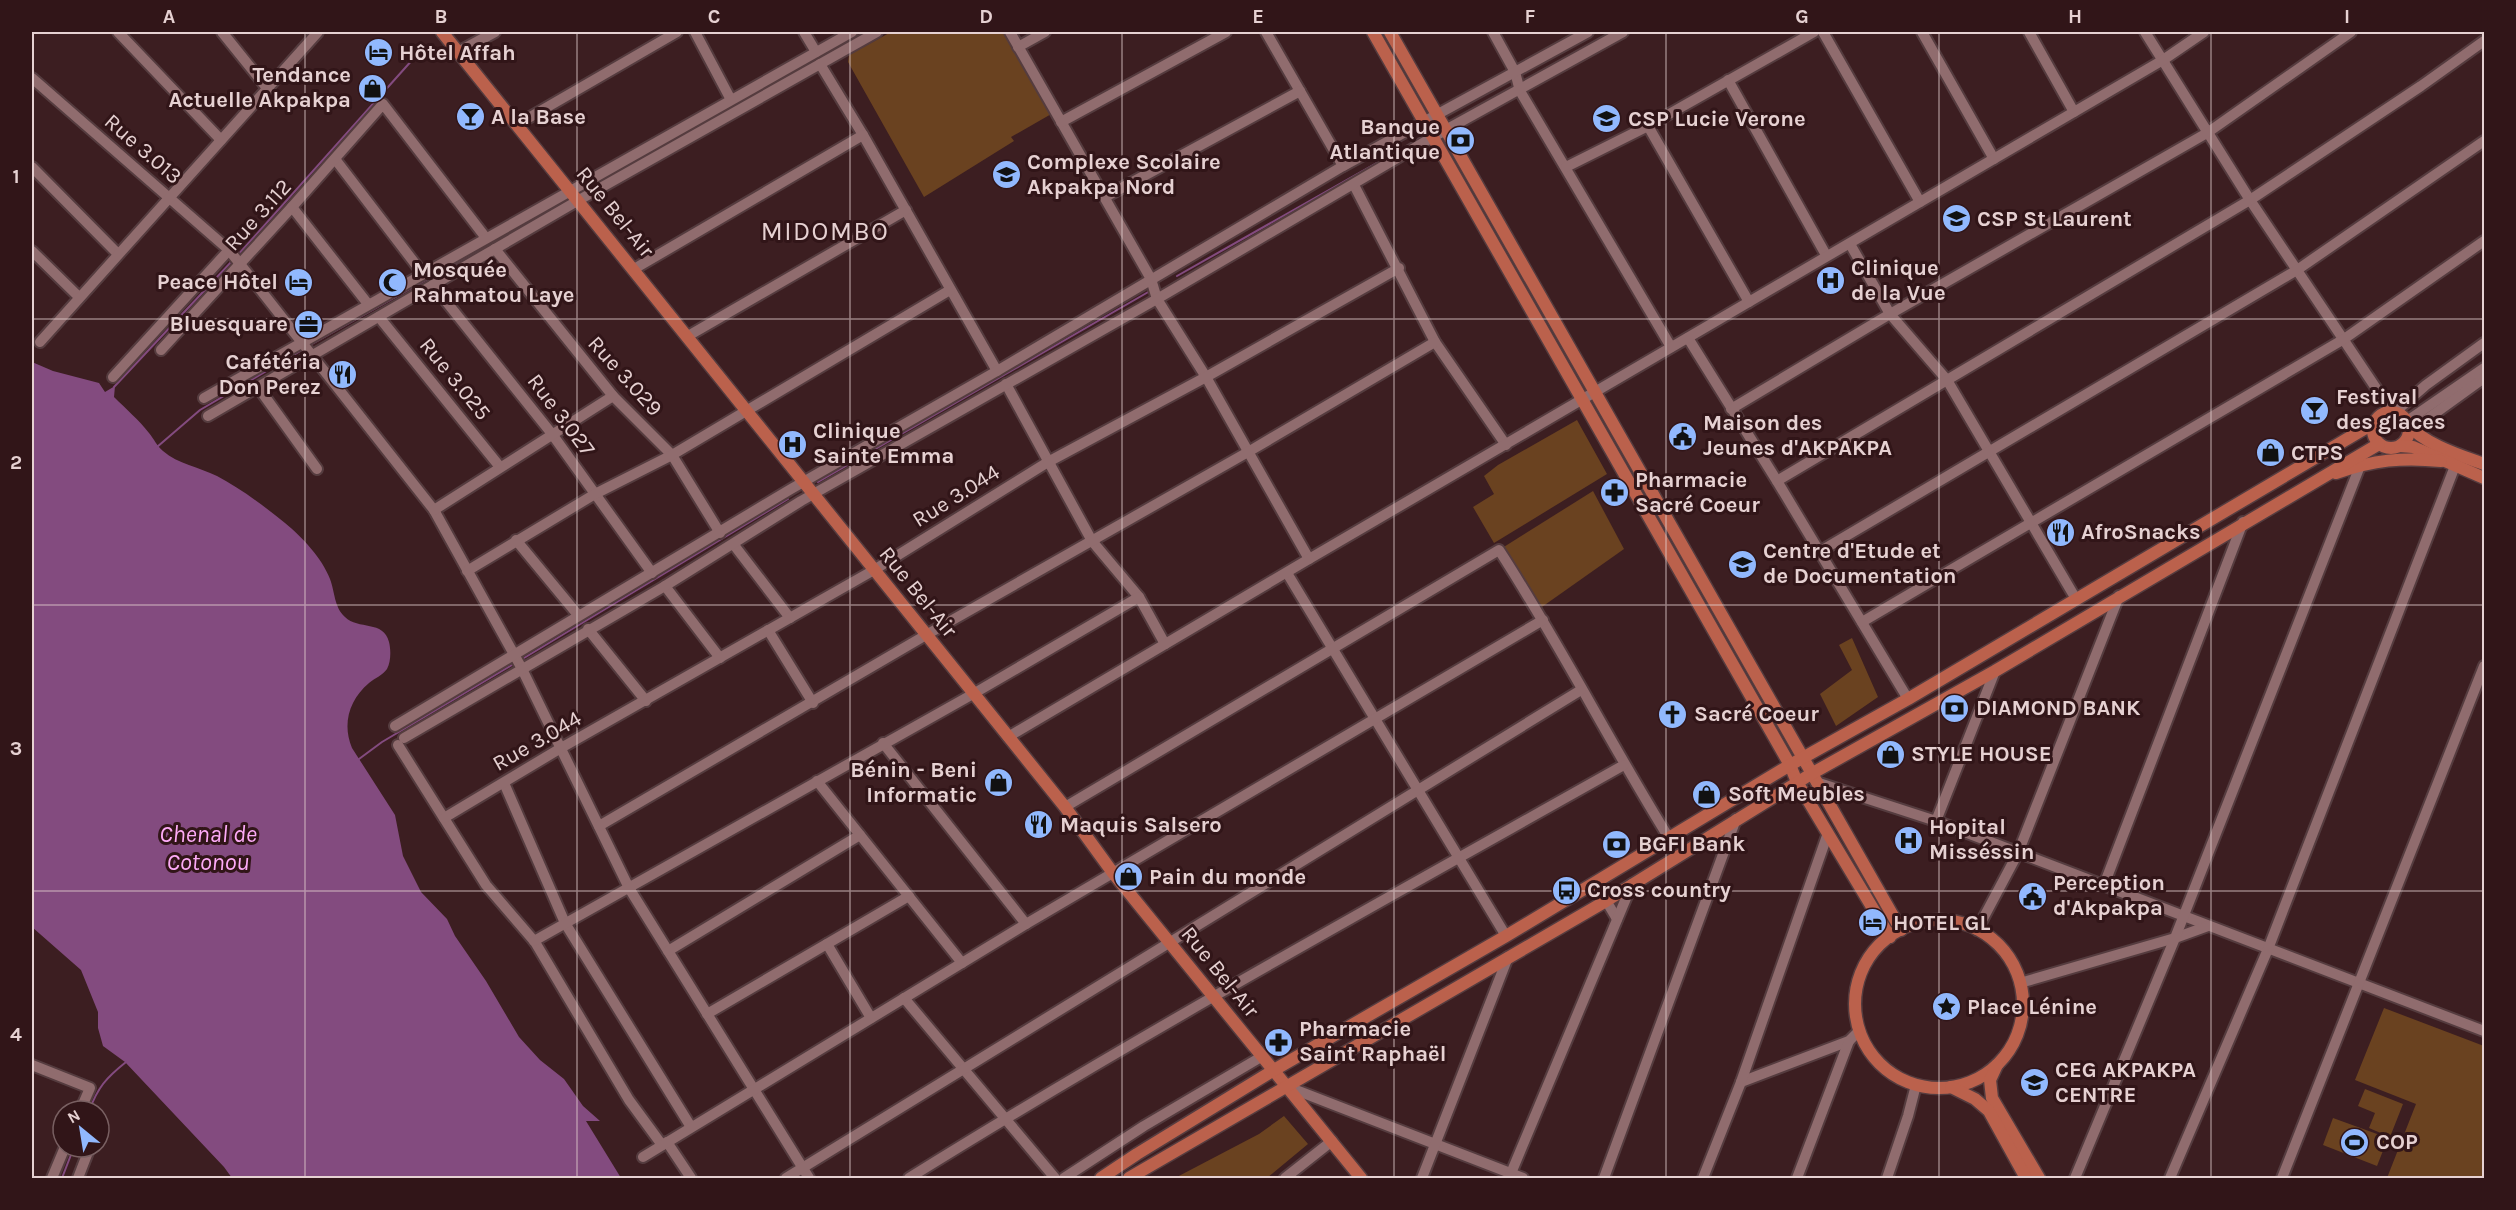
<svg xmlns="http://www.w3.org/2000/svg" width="2516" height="1210" viewBox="0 0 2516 1210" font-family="Karla,sans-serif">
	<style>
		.green { fill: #6a4220 }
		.water { fill: #834b7f }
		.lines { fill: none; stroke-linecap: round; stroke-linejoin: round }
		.stream { stroke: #834b7f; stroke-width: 2 }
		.minor-casing { stroke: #553c3f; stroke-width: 14 }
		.major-casing { stroke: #553c3f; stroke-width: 15 }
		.minor { stroke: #906c6e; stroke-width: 10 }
		.major { stroke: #bb614c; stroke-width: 12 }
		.grid { fill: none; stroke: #e6d1d2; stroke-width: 1.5; stroke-opacity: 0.55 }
		.labels { text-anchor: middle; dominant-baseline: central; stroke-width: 6; stroke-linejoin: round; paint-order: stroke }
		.poi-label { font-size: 22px; font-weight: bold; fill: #e6d1d2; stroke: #311518; text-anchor: start }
		.street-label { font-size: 22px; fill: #e6d1d2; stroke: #311518 }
		.water-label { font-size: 24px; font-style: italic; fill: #fdabf7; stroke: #311518 }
		.quarter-label { font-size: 26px; letter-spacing: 1.5px; fill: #e6d1d2; stroke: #311518 }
		.neatline { fill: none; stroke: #e6d1d2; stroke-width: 2 }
		.grid-label { font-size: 20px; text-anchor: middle; font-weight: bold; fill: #e6d1d2 }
	</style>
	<rect width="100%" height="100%" fill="#3c1e21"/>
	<g class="green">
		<path d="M 891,32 L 1005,32 L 1053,113 L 1011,137 L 1014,141 L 924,197 L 848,62 L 849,55 Z"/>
		<path d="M 1577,420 L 1607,474 L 1494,543 L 1473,507 L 1494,494 L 1484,476 L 1498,465 Z"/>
		<path d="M 1593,491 L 1624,549 L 1539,609 L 1499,550 Z"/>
		<path d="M 1852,638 L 1878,697 L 1836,726 L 1820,694 L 1852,670 L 1839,645 Z"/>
		<path d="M 2384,1008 L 2484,1046 L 2484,1178 L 2387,1178 L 2416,1104 L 2355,1080 Z"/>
		<path d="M 2365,1089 L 2403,1104 L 2390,1137 L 2369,1128 L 2375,1113 L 2358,1106 Z"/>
		<path d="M 1284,1116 L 1308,1144 L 1267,1178 L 1175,1178 L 1259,1134 Z"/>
		<path d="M 2333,1118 L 2388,1138 L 2377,1166 L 2323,1145 Z"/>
	</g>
	<path class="water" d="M 32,362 L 53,371 L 99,383 L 105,392 L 115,386 L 114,397 C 126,409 139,420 149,433 C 154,439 157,446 163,451 C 178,464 199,467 217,476 C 240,488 264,506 285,523 C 302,537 322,558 330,579 C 335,592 334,607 345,617 C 358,630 384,620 389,642 C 391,650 391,662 387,669 C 383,675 375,678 369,683 C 349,700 342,724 352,748 L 395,815 L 403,856 L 421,892 L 447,919 L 455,936 L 486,981 L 519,1037 L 540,1060 L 564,1079 L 583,1106 L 600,1121 L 586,1121 L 621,1178 L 232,1178 L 224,1167 L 125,1062 L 103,1046 L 98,1028 L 98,1012 L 81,970 L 32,927 Z"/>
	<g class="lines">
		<g class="stream">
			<path d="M 775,83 L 866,32"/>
			<path d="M 237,256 L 422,49"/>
			<path d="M 1177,276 L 1412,143"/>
			<path d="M 312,344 L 552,209"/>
			<path d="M 114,387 L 233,260"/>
			<path d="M 157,447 L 200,410 L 302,350"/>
			<path d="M 818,482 L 1150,291"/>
			<path d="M 524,658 L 788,499"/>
			<path d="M 359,759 L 382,742 L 512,665"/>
			<path d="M 89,1111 C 98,1087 106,1078 126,1062"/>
			<path d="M 62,1178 L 74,1147"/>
		</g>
		<defs>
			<g id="minor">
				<path d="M 118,32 L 221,140"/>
				<path d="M 222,32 L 267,88"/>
				<path d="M 695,32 L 730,98"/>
				<path d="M 804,32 L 816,52"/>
				<path d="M 1010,32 L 1151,279 L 1157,299 L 1206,377 L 1309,559"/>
				<path d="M 1266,32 L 1343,166"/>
				<path d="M 1493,32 L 1515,72 L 1520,91 L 1671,347"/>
				<path d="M 1823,32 L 1920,202"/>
				<path d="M 1922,32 L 1994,159"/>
				<path d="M 2029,32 L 2074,112"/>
				<path d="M 2145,32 L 2250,200 L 2392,412"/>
				<path d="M 1018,47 L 1045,32"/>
				<path d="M 458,52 L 495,32"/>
				<path d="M 820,64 L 863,135 L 997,371"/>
				<path d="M 32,78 L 229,250 L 434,510 L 521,667 L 629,888 L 809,1178"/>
				<path d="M 1728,80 L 1826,255"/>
				<path d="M 1061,122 L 1226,32"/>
				<path d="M 518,124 L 677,32"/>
				<path d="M 1648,126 L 1749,302"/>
				<path d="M 335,159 L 423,274"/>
				<path d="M 32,167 L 118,254"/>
				<path d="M 1566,167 L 1648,126 L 1814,32"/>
				<path d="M 1354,185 L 1435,342 L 1506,445"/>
				<path d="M 1105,197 L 1300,91"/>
				<path d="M 292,207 L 368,304"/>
				<path d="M 1850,244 L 1890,314 L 1947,380 L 2076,599"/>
				<path d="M 495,249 L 613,396 L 672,455 L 720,533"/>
				<path d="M 32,251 L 79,297"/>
				<path d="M 634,269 L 863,135"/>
				<path d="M 433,285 L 552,434 L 652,573"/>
				<path d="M 379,317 L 500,467"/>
				<path d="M 688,336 L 906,210"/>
				<path d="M 1688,338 L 1777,481 L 1908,699"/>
				<path d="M 40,342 L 318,32"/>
				<path d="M 161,350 L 292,207 L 383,104 L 486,238"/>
				<path d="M 113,377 L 229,250"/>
				<path d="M 1006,384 L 1092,541 L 1139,597 L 1165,644"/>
				<path d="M 258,387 L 317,469"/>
				<path d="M 204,398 L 852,32"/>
				<path d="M 1731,409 L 1890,314 L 2207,133 L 2351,32"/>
				<path d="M 2395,412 L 2426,385 L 2484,343"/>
				<path d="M 208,416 L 579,200 L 877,32"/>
				<path d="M 2407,421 L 2484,368"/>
				<path d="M 2412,430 L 2484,378"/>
				<path d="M 1777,481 L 2250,200 L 2421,86 L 2484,41"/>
				<path d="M 434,510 L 613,396"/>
				<path d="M 516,540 L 578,615"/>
				<path d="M 734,545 L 790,618"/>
				<path d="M 1819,552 L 2297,270 L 2484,141"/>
				<path d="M 467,571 L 595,494 L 672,455 L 950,290"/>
				<path d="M 1287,573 L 1506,936"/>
				<path d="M 665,586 L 720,658"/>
				<path d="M 1862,622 L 2344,339 L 2484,241"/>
				<path d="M 588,629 L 646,701"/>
				<path d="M 768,630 L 813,703"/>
				<path d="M 395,726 L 791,489 L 997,371 L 1343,166 L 1588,32"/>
				<path d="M 1008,737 L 1309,559 L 2163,60 L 2204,32"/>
				<path d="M 404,738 L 665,586 L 801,501 L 1157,299 L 1433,137 L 1623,32"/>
				<path d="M 883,743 L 1026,924"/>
				<path d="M 398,745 L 486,885 L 535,942 L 629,1100 L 662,1145"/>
				<path d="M 817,781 L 962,963"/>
				<path d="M 1816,782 L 1936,821 L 2484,1031"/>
				<path d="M 504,783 L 565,923 L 691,1127"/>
				<path d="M 1065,807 L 1499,550 C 1560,644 1610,743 1669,838"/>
				<path d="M 444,818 L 561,748 L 874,570 L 1048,462 L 1206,377 L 1399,268"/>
				<path d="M 1936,821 L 1995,671"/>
				<path d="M 599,826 L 926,635 L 1248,452 L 1435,342"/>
				<path d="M 1595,882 L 1617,919"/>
				<path d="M 2104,885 L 2243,522"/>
				<path d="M 1977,930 L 2018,853 L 2119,596"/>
				<path d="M 534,941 L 973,694 L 1139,597"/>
				<path d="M 827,944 L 871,1018"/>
				<path d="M 668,951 L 860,835"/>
				<path d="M 2020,983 L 2175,938 L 2208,926"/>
				<path d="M 904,998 L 1055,1178"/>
				<path d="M 707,1014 L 909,896"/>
				<path d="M 32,1065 L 90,1088 L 80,1111"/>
				<path d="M 1741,1082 L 1849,1041 L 1859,1031"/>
				<path d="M 1288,1087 L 1523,1178"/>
				<path d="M 99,1120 L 99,1122"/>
				<path d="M 667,1142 L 691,1178"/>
				<path d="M 643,1157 L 1026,924 L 1543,620"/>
				<path d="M 52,1178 L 65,1147"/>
				<path d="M 78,1178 L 90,1147"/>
				<path d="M 786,1178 L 1581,690"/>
				<path d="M 909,1178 C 1142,1033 1384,900 1624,765"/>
				<path d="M 1064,1178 L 1144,1126 L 1261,1057"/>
				<path d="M 1285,1178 L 1332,1141"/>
				<path d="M 1422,1178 L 1508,957"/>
				<path d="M 1509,1178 L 1632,884"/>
				<path d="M 1604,1178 L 1736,819"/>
				<path d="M 1703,1178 L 1741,1082 L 1828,833"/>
				<path d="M 1797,1178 L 1849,1041"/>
				<path d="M 1887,1178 L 1908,1116 L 1916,1085"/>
				<path d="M 2075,1178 L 2175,938 L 2360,466"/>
				<path d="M 2170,1178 L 2268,949 L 2455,466"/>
				<path d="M 2282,1178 L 2484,666"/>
			</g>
			<g id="major">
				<path d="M 442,32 L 1065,807 L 1113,873 L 1361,1178"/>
				<path d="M 1373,32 L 1790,765 L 1797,782 L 1890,937"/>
				<path d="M 1390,32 L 1901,930"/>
				<circle cx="2391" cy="430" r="18"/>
				<path d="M 2408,424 C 2423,444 2462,456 2484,464"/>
				<path d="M 2400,446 L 2413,447 L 2484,478"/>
				<path d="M 2336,473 C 2374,460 2402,457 2441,461"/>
				<circle cx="1939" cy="1004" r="84"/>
				<path d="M 1997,1065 L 1990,1080 L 1992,1098 L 2039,1178"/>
				<path d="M 1951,1087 L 1975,1099 L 1989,1111 L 2026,1178"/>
				<path d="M 1101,1178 L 1137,1154 L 1274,1070 L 1506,936 L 1790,765 L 1908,699 L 2374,423"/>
				<path d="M 1129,1178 L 1606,901 L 1811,774 L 1995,671 L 2379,444"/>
			</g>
		</defs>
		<use href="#minor" class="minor-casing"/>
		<use href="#major" class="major-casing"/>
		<use href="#minor" class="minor"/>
		<use href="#major" class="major"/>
	</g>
	<path class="grid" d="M 305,32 L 305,1178M 577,32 L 577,1178M 850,32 L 850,1178M 1122,32 L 1122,1178M 1394,32 L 1394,1178M 1666,32 L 1666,1178M 1939,32 L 1939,1178M 2211,32 L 2211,1178M 32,319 L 2484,319M 32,605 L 2484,605M 32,891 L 2484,891"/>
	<defs>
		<symbol id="hotel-disc" viewBox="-11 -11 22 22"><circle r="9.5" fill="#91b8fd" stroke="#311518"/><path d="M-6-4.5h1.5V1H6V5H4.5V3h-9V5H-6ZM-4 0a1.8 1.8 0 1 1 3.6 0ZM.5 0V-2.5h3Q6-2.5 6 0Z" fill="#111"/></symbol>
		<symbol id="shop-disc" viewBox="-11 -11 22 22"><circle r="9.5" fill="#91b8fd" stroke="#311518"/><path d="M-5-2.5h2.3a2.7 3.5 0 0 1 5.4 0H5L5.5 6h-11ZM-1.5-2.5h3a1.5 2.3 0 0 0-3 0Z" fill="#111"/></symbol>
		<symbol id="bar-disc" viewBox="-11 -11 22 22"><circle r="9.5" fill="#91b8fd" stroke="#311518"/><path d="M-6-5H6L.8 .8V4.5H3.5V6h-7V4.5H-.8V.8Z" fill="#111"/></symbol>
		<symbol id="school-disc" viewBox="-11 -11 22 22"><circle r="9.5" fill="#91b8fd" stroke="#311518"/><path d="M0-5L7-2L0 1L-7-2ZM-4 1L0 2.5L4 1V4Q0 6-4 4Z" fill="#111"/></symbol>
		<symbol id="bank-disc" viewBox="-11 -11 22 22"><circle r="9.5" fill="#91b8fd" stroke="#311518"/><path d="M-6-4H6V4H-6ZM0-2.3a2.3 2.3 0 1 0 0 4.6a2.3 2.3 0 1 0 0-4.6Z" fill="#111"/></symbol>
		<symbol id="hospital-disc" viewBox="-11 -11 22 22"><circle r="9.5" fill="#91b8fd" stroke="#311518"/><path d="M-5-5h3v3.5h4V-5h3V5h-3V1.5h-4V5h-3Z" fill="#111"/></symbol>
		<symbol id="mosque-disc" viewBox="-11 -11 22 22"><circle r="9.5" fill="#91b8fd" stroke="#311518"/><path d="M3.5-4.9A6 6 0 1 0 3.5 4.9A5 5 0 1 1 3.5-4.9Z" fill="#111"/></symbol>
		<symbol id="office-disc" viewBox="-11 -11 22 22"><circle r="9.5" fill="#91b8fd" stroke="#311518"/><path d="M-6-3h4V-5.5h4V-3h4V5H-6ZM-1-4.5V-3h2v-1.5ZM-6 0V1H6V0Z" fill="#111"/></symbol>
		<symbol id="restaurant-disc" viewBox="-11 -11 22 22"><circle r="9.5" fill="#91b8fd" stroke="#311518"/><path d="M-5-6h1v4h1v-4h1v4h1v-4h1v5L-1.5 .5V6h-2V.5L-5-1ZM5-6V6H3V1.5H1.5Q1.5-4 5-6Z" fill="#111"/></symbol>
		<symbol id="civic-disc" viewBox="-11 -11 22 22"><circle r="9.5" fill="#91b8fd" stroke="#311518"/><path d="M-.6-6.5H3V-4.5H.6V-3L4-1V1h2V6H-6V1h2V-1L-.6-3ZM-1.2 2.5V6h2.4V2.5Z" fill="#111"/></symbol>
		<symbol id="pharmacy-disc" viewBox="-11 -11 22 22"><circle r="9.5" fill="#91b8fd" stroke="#311518"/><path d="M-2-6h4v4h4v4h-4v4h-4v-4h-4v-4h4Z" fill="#111"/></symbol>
		<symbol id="church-disc" viewBox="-11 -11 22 22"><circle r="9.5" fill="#91b8fd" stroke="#311518"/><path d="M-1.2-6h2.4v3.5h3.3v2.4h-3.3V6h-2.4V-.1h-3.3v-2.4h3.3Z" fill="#111"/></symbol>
		<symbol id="bus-disc" viewBox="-11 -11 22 22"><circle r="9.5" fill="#91b8fd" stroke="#311518"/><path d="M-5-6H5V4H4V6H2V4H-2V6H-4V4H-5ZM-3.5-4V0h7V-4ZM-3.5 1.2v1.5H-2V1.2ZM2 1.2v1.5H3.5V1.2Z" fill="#111"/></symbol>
		<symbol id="sight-disc" viewBox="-11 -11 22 22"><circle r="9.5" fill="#91b8fd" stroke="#311518"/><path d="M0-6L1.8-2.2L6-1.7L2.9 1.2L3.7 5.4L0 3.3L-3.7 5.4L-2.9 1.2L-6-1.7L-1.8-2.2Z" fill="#111"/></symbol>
		<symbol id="stadium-disc" viewBox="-11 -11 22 22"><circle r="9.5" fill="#91b8fd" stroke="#311518"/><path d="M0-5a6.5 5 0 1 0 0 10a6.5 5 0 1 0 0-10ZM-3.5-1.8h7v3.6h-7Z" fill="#111"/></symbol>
	</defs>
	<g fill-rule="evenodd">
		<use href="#hotel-disc" x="362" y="36" width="33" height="33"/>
		<use href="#shop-disc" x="356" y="72" width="33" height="33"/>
		<use href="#bar-disc" x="454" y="100" width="33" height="33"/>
		<use href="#school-disc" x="1590" y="102" width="33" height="33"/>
		<use href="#bank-disc" x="1444" y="124" width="33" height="33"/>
		<use href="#school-disc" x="990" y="158" width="33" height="33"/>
		<use href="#school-disc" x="1940" y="202" width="33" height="33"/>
		<use href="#hospital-disc" x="1814" y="264" width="33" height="33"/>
		<use href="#hotel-disc" x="282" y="266" width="33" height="33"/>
		<use href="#mosque-disc" x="376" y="266" width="33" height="33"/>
		<use href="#office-disc" x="292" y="308" width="33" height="33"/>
		<use href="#restaurant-disc" x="326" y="358" width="33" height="33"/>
		<use href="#bar-disc" x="2298" y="394" width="33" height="33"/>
		<use href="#civic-disc" x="1666" y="420" width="33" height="33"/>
		<use href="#hospital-disc" x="776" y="428" width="33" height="33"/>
		<use href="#shop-disc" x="2254" y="436" width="33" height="33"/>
		<use href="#pharmacy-disc" x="1598" y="476" width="33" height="33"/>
		<use href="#restaurant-disc" x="2044" y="516" width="33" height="33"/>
		<use href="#school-disc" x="1726" y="548" width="33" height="33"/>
		<use href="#bank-disc" x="1938" y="692" width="33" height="33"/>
		<use href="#church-disc" x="1656" y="698" width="33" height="33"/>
		<use href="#shop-disc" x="1874" y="738" width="33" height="33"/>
		<use href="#shop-disc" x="982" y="766" width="33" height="33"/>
		<use href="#shop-disc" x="1690" y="778" width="33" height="33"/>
		<use href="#restaurant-disc" x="1022" y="808" width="33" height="33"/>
		<use href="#hospital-disc" x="1892" y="824" width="33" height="33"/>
		<use href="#bank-disc" x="1600" y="828" width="33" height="33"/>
		<use href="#shop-disc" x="1112" y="860" width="33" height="33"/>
		<use href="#bus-disc" x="1550" y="874" width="33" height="33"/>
		<use href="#civic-disc" x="2016" y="880" width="33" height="33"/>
		<use href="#hotel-disc" x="1856" y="906" width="33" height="33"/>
		<use href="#sight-disc" x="1930" y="990" width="33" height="33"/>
		<use href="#pharmacy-disc" x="1262" y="1026" width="33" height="33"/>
		<use href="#school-disc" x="2018" y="1066" width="33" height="33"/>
		<use href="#stadium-disc" x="2338" y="1126" width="33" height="33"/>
	</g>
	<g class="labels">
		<g class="poi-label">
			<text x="399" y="53">Hôtel Affah</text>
			<text x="351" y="75" text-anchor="end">Tendance<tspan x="351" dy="25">Actuelle Akpakpa</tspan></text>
			<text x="491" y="117">A la Base</text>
			<text x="1628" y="119">CSP Lucie Verone</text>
			<text x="1440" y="127" text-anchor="end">Banque<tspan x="1440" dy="25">Atlantique</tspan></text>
			<text x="1027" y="162">Complexe Scolaire<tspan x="1027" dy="25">Akpakpa Nord</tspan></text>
			<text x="1977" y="219">CSP St Laurent</text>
			<text x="1851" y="268">Clinique<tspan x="1851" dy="25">de la Vue</tspan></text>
			<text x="413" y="270">Mosquée<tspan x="413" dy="25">Rahmatou Laye</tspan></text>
			<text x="278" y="282" text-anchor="end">Peace Hôtel</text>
			<text x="288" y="324" text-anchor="end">Bluesquare</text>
			<text x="321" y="362" text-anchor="end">Cafétéria<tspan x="321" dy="25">Don Perez</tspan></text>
			<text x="2336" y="397">Festival<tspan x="2336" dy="25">des glaces</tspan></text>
			<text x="1703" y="423">Maison des<tspan x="1703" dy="25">Jeunes d'AKPAKPA</tspan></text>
			<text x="813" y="431">Clinique<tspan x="813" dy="25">Sainte Emma</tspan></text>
			<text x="2291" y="453">CTPS</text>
			<text x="1635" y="480">Pharmacie<tspan x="1635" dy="25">Sacré Coeur</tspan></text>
			<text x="2081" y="532">AfroSnacks</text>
			<text x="1763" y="551">Centre d'Etude et<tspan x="1763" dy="25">de Documentation</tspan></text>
			<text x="1976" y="708">DIAMOND BANK</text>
			<text x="1694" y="714">Sacré Coeur</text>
			<text x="1911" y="754">STYLE HOUSE</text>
			<text x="977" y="770" text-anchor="end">Bénin - Beni<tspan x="977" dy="25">Informatic</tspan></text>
			<text x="1728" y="794">Soft Meubles</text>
			<text x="1060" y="825">Maquis Salsero</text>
			<text x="1929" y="827">Hopital<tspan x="1929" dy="25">Misséssin</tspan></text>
			<text x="1638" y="844">BGFI Bank</text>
			<text x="1149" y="877">Pain du monde</text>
			<text x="2053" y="883">Perception<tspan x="2053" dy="25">d'Akpakpa</tspan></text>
			<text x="1587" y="890">Cross country</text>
			<text x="1893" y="923">HOTEL GL</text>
			<text x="1967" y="1007">Place Lénine</text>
			<text x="1299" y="1029">Pharmacie<tspan x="1299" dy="25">Saint Raphaël</tspan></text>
			<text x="2055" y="1070">CEG AKPAKPA<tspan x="2055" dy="25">CENTRE</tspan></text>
			<text x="2376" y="1142">COP</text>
		</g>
		<g class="street-label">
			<text transform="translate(143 149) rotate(41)">Rue 3.013</text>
			<text transform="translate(615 212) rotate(51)">Rue Bel-Air</text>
			<text transform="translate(258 215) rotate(-48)">Rue 3.112</text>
			<text transform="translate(625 376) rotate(48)">Rue 3.029</text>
			<text transform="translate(455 379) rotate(51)">Rue 3.025</text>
			<text transform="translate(561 415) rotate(53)">Rue 3.027</text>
			<text transform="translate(956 496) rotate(-32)">Rue 3.044</text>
			<text transform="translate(918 592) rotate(51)">Rue Bel-Air</text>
			<text transform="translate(537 741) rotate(-30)">Rue 3.044</text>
			<text transform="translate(1220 972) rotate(51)">Rue Bel-Air</text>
		</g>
		<g class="water-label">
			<text x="208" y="834">Chenal de<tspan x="208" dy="28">Cotonou</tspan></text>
		</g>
		<g class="quarter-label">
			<text x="825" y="231">MIDOMBO</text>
		</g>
	</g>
	<rect width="2516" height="1210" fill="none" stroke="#311518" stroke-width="66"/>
	<g transform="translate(81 1129) rotate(330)"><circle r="28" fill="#311518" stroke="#796062" stroke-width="1.5"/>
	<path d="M0-4.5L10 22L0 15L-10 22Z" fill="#91b8fd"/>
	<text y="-9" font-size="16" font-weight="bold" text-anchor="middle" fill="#e6d1d2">N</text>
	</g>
	<rect x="33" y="33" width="2450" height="1144" class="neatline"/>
	<g class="grid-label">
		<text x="169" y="23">A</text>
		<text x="441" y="23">B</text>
		<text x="714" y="23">C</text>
		<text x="986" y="23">D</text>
		<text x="1258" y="23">E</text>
		<text x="1530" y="23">F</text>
		<text x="1802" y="23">G</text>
		<text x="2075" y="23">H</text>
		<text x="2347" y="23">I</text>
		<text x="16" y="183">1</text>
		<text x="16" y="469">2</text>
		<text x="16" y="755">3</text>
		<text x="16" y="1041">4</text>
	</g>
</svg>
